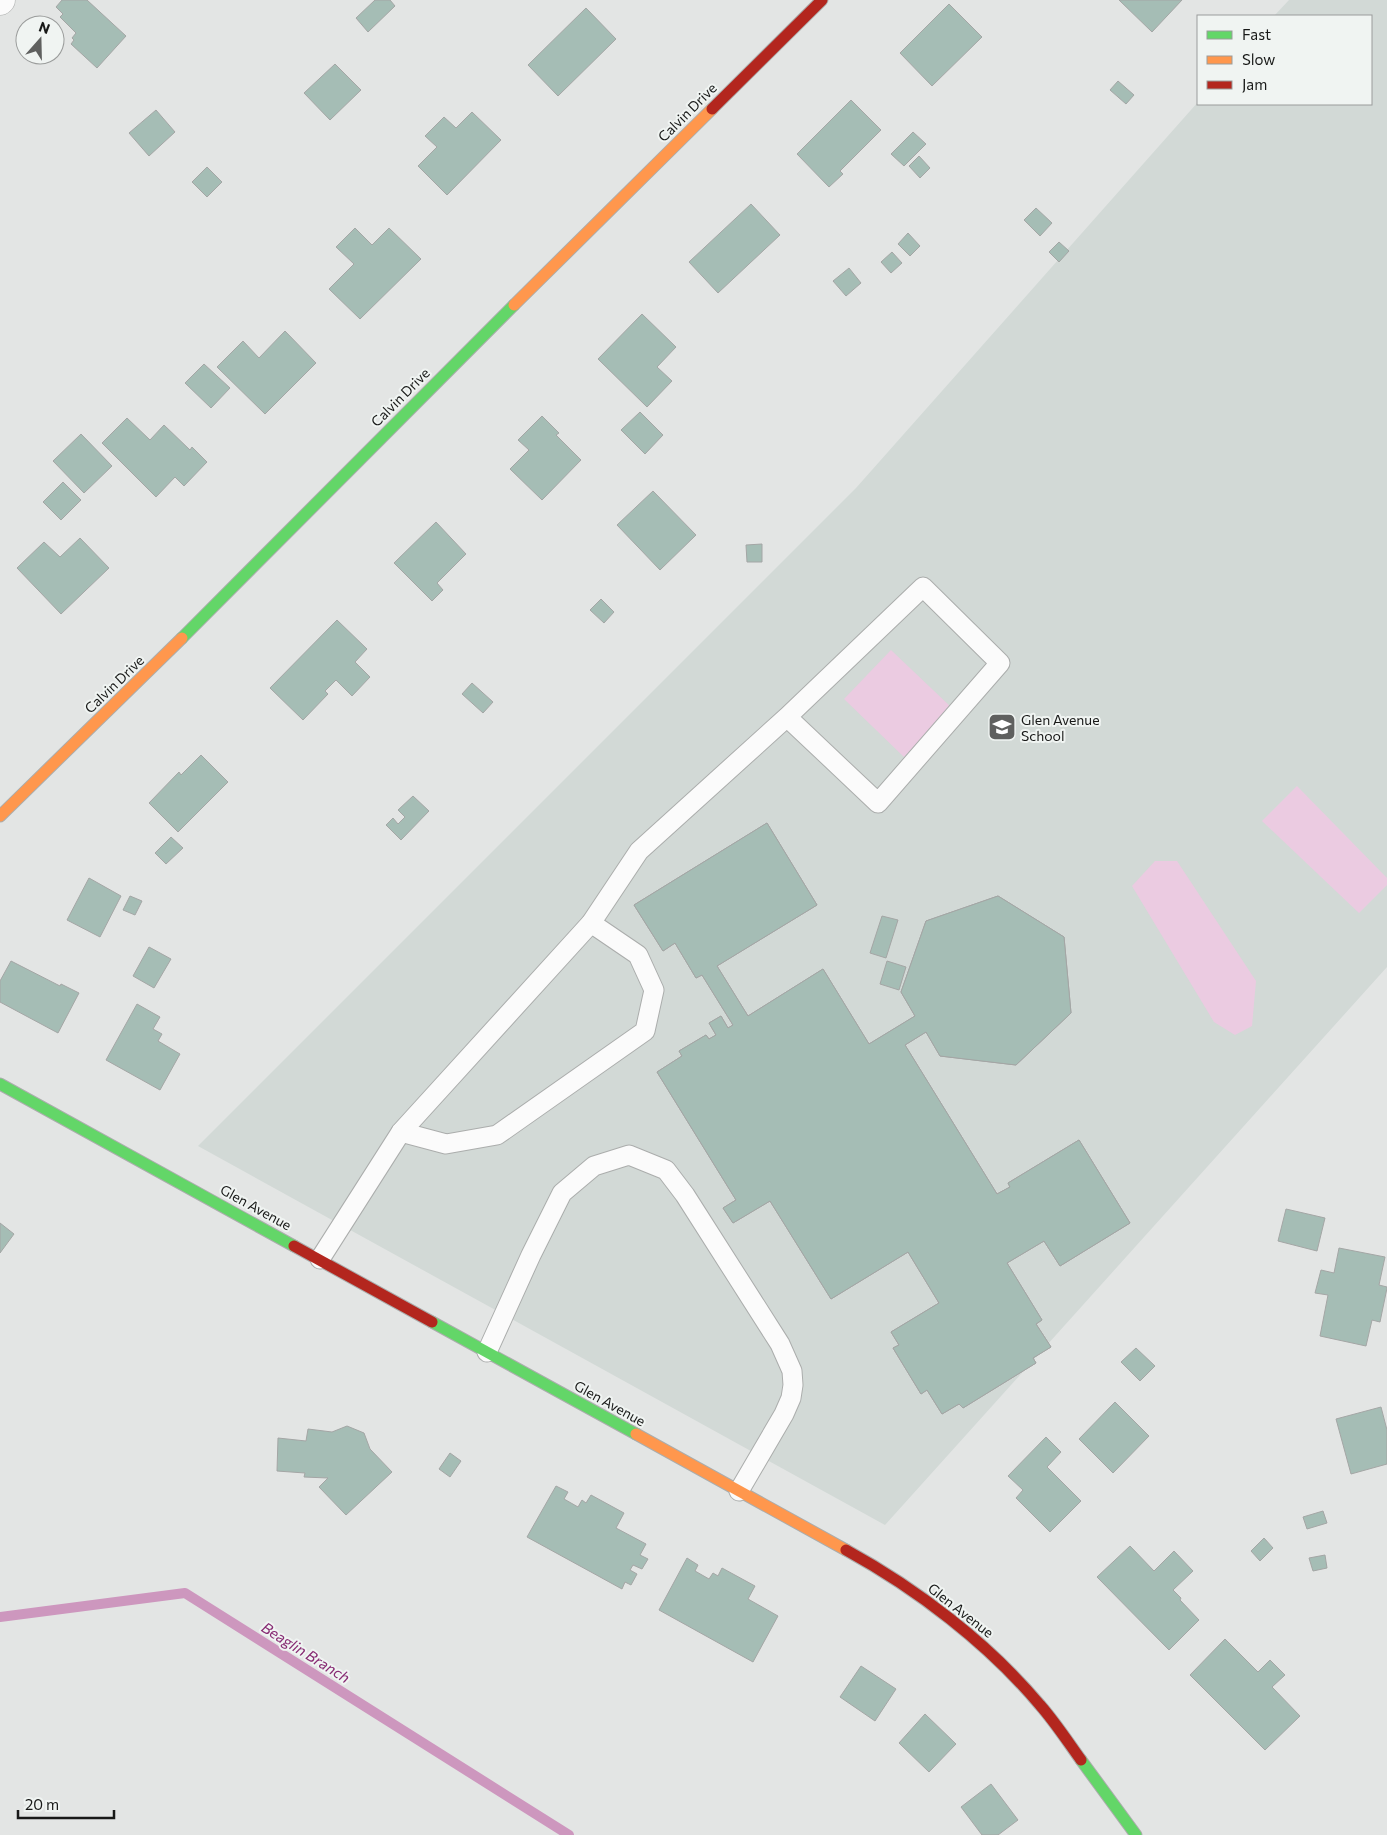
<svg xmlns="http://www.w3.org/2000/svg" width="1387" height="1835" viewBox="0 0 1387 1835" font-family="Commissioner,sans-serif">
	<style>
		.built { fill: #d2d9d6 }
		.green { fill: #ebcbe1 }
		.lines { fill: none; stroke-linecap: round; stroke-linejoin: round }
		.stream { stroke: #cd97be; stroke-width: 10 }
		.building { fill: #a5bdb5; stroke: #a4a6a5; fill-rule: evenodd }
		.lane-casing { stroke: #abadac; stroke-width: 21 }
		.street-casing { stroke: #abadac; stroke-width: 29 }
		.fast-casing { stroke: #abadac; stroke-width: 13 }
		.slow-casing { stroke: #abadac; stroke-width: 13 }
		.jam-casing { stroke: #abadac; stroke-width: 13 }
		.lane { stroke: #fbfbfb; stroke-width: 19 }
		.street { stroke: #fbfbfb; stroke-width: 28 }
		.fast { stroke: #63d668; stroke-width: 11 }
		.slow { stroke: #ff974d; stroke-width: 11 }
		.jam { stroke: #b3261e; stroke-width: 11 }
		.labels { text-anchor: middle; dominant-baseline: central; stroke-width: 4; stroke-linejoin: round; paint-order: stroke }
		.street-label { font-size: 14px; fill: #181918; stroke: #f0f4f2 }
		.poi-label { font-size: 14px; fill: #181918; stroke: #f0f4f2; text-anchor: start }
		.water-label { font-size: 15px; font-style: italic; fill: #872b73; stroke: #f0f4f2 }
	</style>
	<rect width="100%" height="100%" fill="#e3e5e4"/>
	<path class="built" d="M 1289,0 L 1387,0 L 1387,967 L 885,1525 L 198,1146 L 856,488 L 1198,102 L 1198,104 L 1371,104 L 1371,16 L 1274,16 Z"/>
	<g class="green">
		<path d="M 891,650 L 952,708 L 904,757 L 844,699 Z"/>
		<path d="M 1297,786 L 1387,878 L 1387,885 L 1359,913 L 1262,821 Z"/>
		<path d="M 1155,861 L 1177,861 L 1256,981 L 1252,1026 L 1235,1035 L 1214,1022 L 1132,886 Z"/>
	</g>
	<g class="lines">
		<path class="stream" d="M 0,1617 L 185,1593 L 569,1835"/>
	</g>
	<g class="building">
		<path d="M 62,0 L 87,0 L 126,36 L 97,68 L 71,44 L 74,40 L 72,38 L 76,33 L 60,17 L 63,14 L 56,7 Z"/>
		<path d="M 375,0 L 390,0 L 395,6 L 368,32 L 356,18 Z"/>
		<path d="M 1119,0 L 1182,0 L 1152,32 Z"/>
		<path d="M 949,4 L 982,37 L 932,86 L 900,53 Z"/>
		<path d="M 586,8 L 616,39 L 558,96 L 528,65 Z"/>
		<path d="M 335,64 L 361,90 L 330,120 L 304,93 Z"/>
		<path d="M 1118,81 L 1134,95 L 1126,104 L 1110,90 Z"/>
		<path d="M 851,100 L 881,130 L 840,171 L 843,174 L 829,187 L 797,154 Z"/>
		<path d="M 156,110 L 175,132 L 149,156 L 129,133 Z"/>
		<path d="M 472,112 L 501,140 L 447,195 L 418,166 L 437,147 L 425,136 L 444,117 L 456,128 Z"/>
		<path d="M 913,132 L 926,144 L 904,166 L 891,154 Z"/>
		<path d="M 919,156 L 930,168 L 920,178 L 909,166 Z"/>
		<path d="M 207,167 L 222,182 L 207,197 L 192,182 Z"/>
		<path d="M 751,204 L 780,235 L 718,293 L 689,262 Z"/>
		<path d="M 1036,208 L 1052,223 L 1040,236 L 1024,220 Z"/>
		<path d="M 355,228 L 372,245 L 389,228 L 421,259 L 360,319 L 329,289 L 354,264 L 336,247 Z"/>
		<path d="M 908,233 L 920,246 L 910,256 L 898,244 Z"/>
		<path d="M 1059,242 L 1069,251 L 1059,262 L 1049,252 Z"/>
		<path d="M 892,252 L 902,263 L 891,273 L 881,262 Z"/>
		<path d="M 849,268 L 861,283 L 846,296 L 833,281 Z"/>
		<path d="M 642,314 L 676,347 L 657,367 L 672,381 L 647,407 L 598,359 Z"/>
		<path d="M 285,331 L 316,363 L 265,414 L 217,367 L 243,341 L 259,358 Z"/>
		<path d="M 204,364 L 230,388 L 211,408 L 185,383 Z"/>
		<path d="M 640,412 L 663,435 L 645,454 L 621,430 Z"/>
		<path d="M 542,416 L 559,433 L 556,435 L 581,460 L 542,500 L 510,469 L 529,450 L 518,440 Z"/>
		<path d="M 127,418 L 150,440 L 164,425 L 190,450 L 192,447 L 207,462 L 184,486 L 175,477 L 156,497 L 102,443 Z"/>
		<path d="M 81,434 L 112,466 L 84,493 L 53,461 Z"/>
		<path d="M 63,482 L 81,500 L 61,520 L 43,502 Z"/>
		<path d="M 653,491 L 696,535 L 660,570 L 617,525 Z"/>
		<path d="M 436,522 L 466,554 L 437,583 L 443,590 L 432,601 L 394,563 Z"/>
		<path d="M 80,538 L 109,568 L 61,614 L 17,568 L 44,542 L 60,557 Z"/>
		<path d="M 762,544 L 762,562 L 747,562 L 746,545 Z"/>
		<path d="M 601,599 L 614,612 L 604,623 L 590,610 Z"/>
		<path d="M 337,620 L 367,649 L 355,662 L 370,677 L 352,696 L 336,680 L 325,691 L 328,694 L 303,720 L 270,688 Z"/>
		<path d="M 472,683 L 493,702 L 483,713 L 462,694 Z"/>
		<path d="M 201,755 L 228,782 L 178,832 L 149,803 L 179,772 L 181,775 Z"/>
		<path d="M 413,796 L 429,811 L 401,840 L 386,825 L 393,818 L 398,824 L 405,817 L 398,810 Z"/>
		<path d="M 767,823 L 817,905 L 717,966 L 748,1016 L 823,969 L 869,1044 L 915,1016 L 901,992 L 926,921 L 998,896 L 1064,937 L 1071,1013 L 1016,1065 L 940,1056 L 926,1032 L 905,1045 L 997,1194 L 1010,1187 L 1008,1183 L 1079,1140 L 1130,1223 L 1060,1266 L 1044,1241 L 1007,1263 L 1042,1320 L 1036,1324 L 1051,1347 L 1033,1358 L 1036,1363 L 963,1408 L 959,1404 L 942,1414 L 927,1390 L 921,1394 L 893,1348 L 899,1345 L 891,1332 L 939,1303 L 908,1252 L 831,1299 L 770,1201 L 733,1223 L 723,1208 L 736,1200 L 657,1072 L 682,1056 L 679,1051 L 706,1035 L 709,1039 L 716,1035 L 709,1023 L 721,1016 L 728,1028 L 733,1025 L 702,975 L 696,978 L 675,943 L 663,951 L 634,905 ZM 827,1091 L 849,1128 L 829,1141 L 807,1104 Z"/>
		<path d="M 767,823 L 817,905 L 717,966 L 748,1016 L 823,969 L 869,1044 L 915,1016 L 901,992 L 926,921 L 998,896 L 1064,937 L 1071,1013 L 1016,1065 L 940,1056 L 926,1032 L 905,1045 L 997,1194 L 1010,1187 L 1008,1183 L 1079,1140 L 1130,1223 L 1060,1266 L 1044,1241 L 1007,1263 L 1042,1320 L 1036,1324 L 1051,1347 L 1033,1358 L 1036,1363 L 963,1408 L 959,1404 L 942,1414 L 927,1390 L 921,1394 L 893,1348 L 899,1345 L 891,1332 L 939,1303 L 908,1252 L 831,1299 L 770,1201 L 733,1223 L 723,1208 L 736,1200 L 657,1072 L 682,1056 L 679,1051 L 706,1035 L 709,1039 L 716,1035 L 709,1023 L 721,1016 L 728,1028 L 733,1025 L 702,975 L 696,978 L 675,943 L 663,951 L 634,905 Z"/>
		<path d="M 171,837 L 183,848 L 166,864 L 155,853 Z"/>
		<path d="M 89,878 L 121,896 L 100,937 L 67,920 Z"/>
		<path d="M 130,896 L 142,901 L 135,915 L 123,910 Z"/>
		<path d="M 882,916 L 898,920 L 886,958 L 870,953 Z"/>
		<path d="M 149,947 L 171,959 L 154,988 L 133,976 Z"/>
		<path d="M 11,961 L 60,986 L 61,984 L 79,993 L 58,1033 L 0,1002 L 0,981 Z"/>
		<path d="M 887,961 L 906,967 L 899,990 L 880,984 Z"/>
		<path d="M 137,1004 L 160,1017 L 153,1029 L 162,1034 L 158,1041 L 180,1054 L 160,1090 L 106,1060 Z"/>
		<path d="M 1286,1209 L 1325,1218 L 1317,1251 L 1278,1241 Z"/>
		<path d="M 0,1223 L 14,1234 L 0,1253 Z"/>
		<path d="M 1339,1248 L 1385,1257 L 1379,1285 L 1387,1287 L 1387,1288 L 1380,1322 L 1372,1320 L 1366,1346 L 1320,1336 L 1328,1295 L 1315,1293 L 1321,1270 L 1334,1273 Z"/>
		<path d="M 1136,1348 L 1155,1366 L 1140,1381 L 1121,1362 Z"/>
		<path d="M 1115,1402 L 1149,1436 L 1113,1473 L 1079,1439 Z"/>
		<path d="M 1381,1407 L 1387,1430 L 1387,1464 L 1351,1474 L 1336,1419 Z"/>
		<path d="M 347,1426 L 364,1433 L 370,1449 L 392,1472 L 346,1515 L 319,1487 L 328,1478 L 304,1477 L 305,1473 L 277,1471 L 278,1438 L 306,1441 L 308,1429 L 332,1432 Z"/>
		<path d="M 1046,1437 L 1061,1452 L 1047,1467 L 1081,1501 L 1050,1532 L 1016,1498 L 1023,1490 L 1008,1476 Z"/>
		<path d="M 450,1453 L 461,1461 L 450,1477 L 439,1469 Z"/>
		<path d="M 556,1486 L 568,1492 L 564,1499 L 578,1507 L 582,1500 L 586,1503 L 591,1495 L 624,1513 L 616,1528 L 646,1544 L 640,1555 L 648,1559 L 642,1569 L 633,1565 L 630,1570 L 637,1574 L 631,1585 L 625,1582 L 622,1589 L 527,1537 Z"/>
		<path d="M 1323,1511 L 1327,1523 L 1307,1529 L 1303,1517 Z"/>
		<path d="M 1264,1538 L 1273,1548 L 1260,1561 L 1251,1551 Z"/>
		<path d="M 1130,1546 L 1154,1571 L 1174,1551 L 1193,1571 L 1173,1590 L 1181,1598 L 1180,1600 L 1199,1620 L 1169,1650 L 1097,1577 Z"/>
		<path d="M 1325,1555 L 1327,1568 L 1313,1571 L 1309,1558 Z"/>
		<path d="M 687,1558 L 698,1565 L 695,1571 L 709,1579 L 713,1573 L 718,1576 L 722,1568 L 755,1586 L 748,1599 L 778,1616 L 753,1662 L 659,1610 Z"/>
		<path d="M 1225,1639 L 1258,1672 L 1270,1660 L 1285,1675 L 1272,1687 L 1300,1716 L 1265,1750 L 1190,1675 Z"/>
		<path d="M 861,1666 L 896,1689 L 875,1721 L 840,1697 Z"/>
		<path d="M 925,1714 L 956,1744 L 929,1772 L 899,1743 Z"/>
		<path d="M 991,1784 L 1018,1820 L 998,1835 L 982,1835 L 961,1807 Z"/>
	</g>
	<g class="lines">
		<defs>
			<g id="lane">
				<path d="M 401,1132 L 446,1144 L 497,1135 L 645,1031 L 654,990 L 638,955 L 591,923"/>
				<path d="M 320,1259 L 401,1132 L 591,923 L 639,851 L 787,717 L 923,587 L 1000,663 L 878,803 L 787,717"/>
				<path d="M 487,1352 L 531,1255 L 562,1193 L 594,1166 L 629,1155 L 666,1170 L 685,1195 L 780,1344 L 792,1371 L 793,1385 L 791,1398 L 784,1414 L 739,1491"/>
			</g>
			<path id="street" d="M 0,1 L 1,0"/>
			<g id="fast">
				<path d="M 182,638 L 514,305"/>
				<path d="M 0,1084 L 294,1246"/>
				<path d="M 432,1322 L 636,1434"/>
				<path d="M 1081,1760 L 1136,1835"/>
			</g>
			<g id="slow">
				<path d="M 514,305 L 712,109"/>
				<path d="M 0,816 L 182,638"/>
				<path d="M 636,1434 L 846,1550"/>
			</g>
			<g id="jam">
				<path d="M 712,109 L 822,0"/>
				<path d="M 294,1246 L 432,1322"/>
				<path d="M 846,1550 C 917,1589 988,1643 1040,1705 C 1055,1722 1068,1742 1081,1760"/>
			</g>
		</defs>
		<use href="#lane" class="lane-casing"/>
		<use href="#street" class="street-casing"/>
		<use href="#fast" class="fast-casing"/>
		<use href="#slow" class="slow-casing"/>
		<use href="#jam" class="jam-casing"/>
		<use href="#lane" class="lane"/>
		<use href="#street" class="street"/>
		<use href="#fast" class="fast"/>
		<use href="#slow" class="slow"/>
		<use href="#jam" class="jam"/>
	</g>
	<defs>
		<symbol id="school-square" viewBox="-11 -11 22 22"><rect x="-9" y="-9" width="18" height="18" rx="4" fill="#5f605f" stroke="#f0f4f2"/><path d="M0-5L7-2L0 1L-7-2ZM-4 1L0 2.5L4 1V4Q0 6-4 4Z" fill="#fff"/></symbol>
	</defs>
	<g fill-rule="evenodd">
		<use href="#school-square" x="986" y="711" width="32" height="32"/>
	</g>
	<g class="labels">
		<g class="street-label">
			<text transform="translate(687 112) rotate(-45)">Calvin Drive</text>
			<text transform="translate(400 397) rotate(-45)">Calvin Drive</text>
			<text transform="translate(114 684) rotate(-44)">Calvin Drive</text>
			<text transform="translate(256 1207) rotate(29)">Glen Avenue</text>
			<text transform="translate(610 1403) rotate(29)">Glen Avenue</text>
			<text transform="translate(961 1610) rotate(38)">Glen Avenue</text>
		</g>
		<g class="poi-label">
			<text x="1021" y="719">Glen Avenue<tspan x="1021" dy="16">School</tspan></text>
		</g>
		<g class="water-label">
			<text transform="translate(306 1652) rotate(32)">Beaglin Branch</text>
		</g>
	</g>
	<rect x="1197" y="15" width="175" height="90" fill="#f0f4f2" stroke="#9a9c9b"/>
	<rect x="1207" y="31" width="25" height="8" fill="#63d668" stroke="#9a9c9b"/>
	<text x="1242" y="40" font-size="15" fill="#181918">Fast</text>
	<rect x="1207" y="56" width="25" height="8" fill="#ff974d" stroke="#9a9c9b"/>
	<text x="1242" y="65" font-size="15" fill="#181918">Slow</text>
	<rect x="1207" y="81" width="25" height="8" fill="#b3261e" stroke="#9a9c9b"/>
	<text x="1242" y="90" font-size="15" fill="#181918">Jam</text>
	<g transform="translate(40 40) rotate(20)"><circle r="24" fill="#f0f4f2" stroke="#9a9c9b"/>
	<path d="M0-4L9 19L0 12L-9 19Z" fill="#5f605f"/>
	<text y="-8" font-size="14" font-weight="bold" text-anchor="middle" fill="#181918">N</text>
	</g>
	<path d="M18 1810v8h96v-8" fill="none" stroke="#181918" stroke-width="2.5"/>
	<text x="25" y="1810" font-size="15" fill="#181918" stroke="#f0f4f2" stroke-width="4" paint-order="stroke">20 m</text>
</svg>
